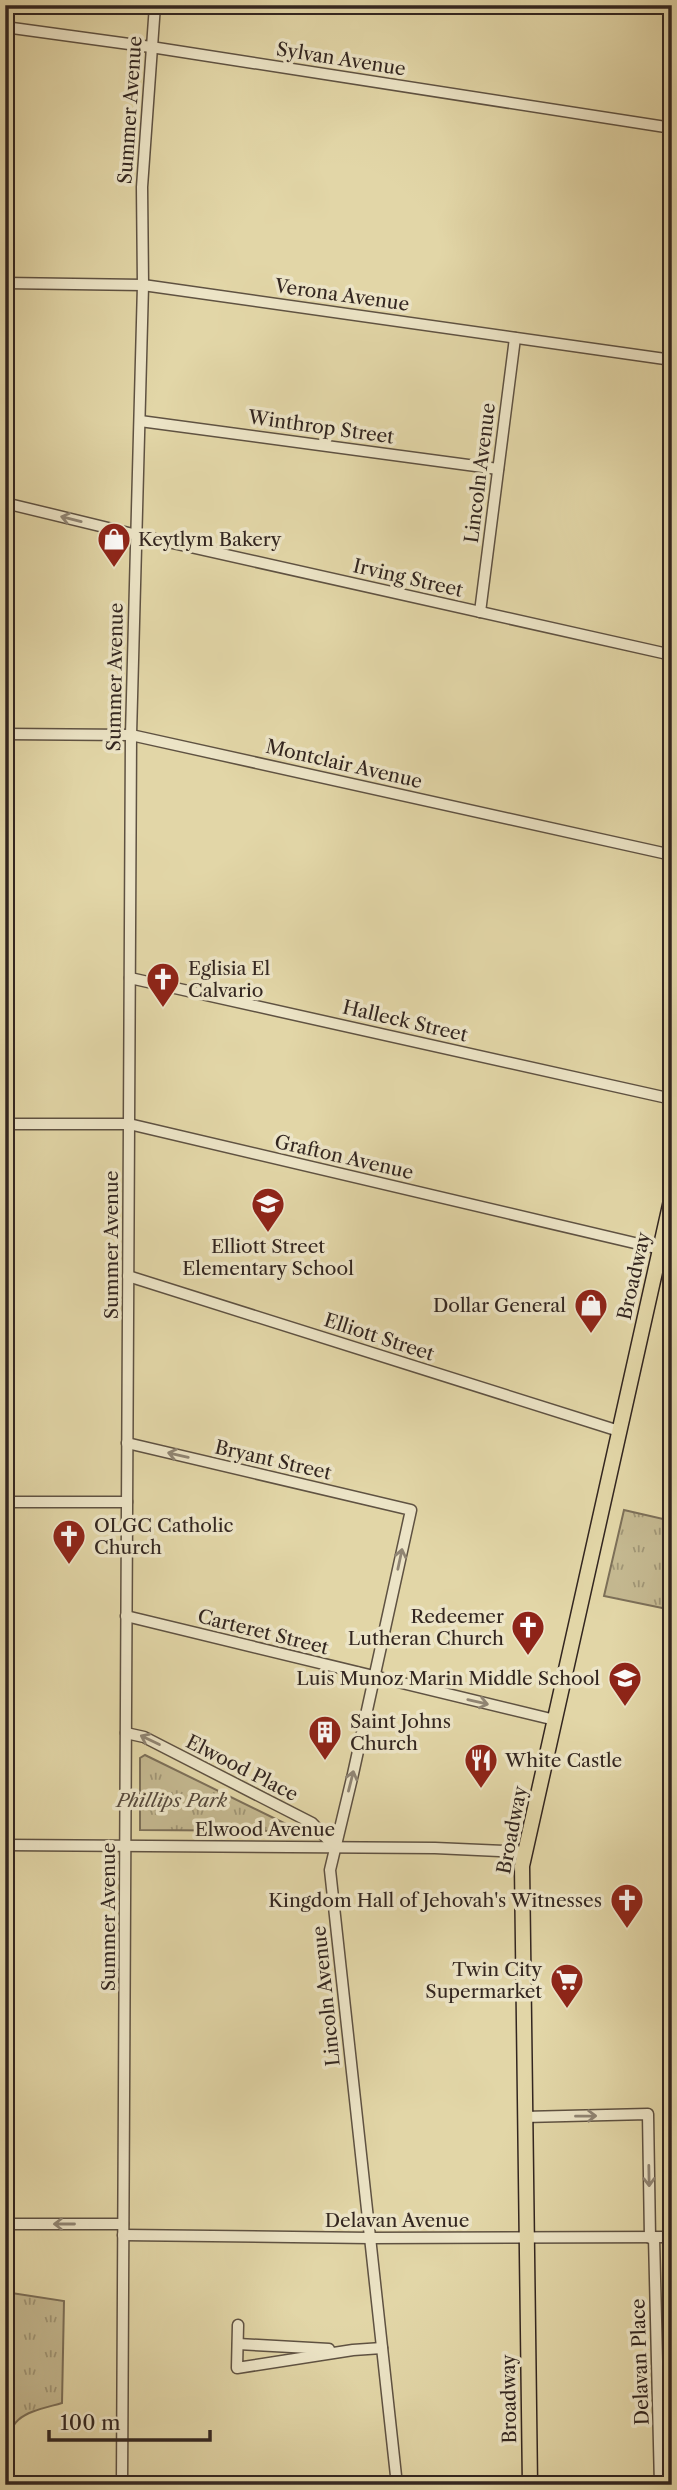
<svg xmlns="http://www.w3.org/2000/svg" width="677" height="2490" viewBox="0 0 677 2490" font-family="'Libre Caslon Text',serif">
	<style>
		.grass { fill: url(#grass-tufts); stroke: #7c6f58; stroke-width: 2 }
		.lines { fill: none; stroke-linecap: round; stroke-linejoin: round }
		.minor-casing { stroke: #5f5242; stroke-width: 13 }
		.major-casing { stroke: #332620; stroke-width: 17 }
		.minor { stroke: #ece4c6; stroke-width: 10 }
		.major { stroke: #e2d6a7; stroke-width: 14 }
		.oneway { stroke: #908573 }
		.labels { text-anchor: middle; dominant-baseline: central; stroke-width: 7; stroke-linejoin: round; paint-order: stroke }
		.street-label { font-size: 19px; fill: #332620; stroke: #ece4c6 }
		.poi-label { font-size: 19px; fill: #332620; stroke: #ece4c6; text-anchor: start }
		.park-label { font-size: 19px; font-style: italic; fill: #574a3c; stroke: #ece4c6 }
	</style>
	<defs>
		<pattern id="grass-tufts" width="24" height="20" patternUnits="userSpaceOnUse" patternTransform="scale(1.75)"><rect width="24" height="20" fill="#c4b890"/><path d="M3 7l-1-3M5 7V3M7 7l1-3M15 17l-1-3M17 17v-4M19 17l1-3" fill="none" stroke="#a09575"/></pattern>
	</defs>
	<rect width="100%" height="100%" fill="#e2d6a7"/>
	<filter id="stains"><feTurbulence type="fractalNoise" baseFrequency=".00286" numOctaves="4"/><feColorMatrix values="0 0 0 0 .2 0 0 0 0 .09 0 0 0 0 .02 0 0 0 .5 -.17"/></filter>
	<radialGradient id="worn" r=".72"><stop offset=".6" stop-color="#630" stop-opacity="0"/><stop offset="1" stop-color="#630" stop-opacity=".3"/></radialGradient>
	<g class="grass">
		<path d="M 624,1510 L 672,1521 L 672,1610 L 604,1596 Z"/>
		<path d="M 145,1755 L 288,1825 L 298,1831 L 140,1830 L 140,1758 Z"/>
		<path d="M 5,2292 L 64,2301 L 62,2403 C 27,2413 7,2414 5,2457 Z"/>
	</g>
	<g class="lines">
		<defs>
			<g id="minor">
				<path d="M 5,27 L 151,47 L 672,128"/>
				<path d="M 5,283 L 143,285 L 672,360"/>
				<path d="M 140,421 L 498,469"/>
				<path d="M 5,503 L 137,535 L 672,655"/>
				<path d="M 480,612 L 515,338"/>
				<path d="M 5,734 L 131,735 L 672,855"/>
				<path d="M 130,978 L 672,1099"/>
				<path d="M 5,1124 L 129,1124 L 660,1249 L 672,1250"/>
				<path d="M 128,1276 L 619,1431"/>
				<path d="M 127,1443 L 411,1510 L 353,1774 L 330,1870 L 397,2485"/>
				<path d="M 5,1502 L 127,1502"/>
				<path d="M 126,1616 L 555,1720"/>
				<path d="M 126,1733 L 144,1737 L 312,1823 L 335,1847"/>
				<path d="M 5,1845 L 435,1848 L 524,1852"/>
				<path d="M 524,2117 L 648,2114 L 650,2238"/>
				<path d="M 5,2224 L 123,2224"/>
				<path d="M 123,2235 L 370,2238 L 672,2237"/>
				<path d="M 654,2237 L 660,2485"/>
				<path d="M 238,2325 L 237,2368 L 353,2350 L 382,2348"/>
				<path d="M 238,2344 L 329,2349"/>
				<path d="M 122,2485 L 131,735 L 143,285 L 142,187 L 155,5"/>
			</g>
			<path id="major" d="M 530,2485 L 522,1866 L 672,1196"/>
		</defs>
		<use href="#minor" class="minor-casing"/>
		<use href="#major" class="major-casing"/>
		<use href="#minor" class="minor"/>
		<use href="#major" class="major"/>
	</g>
	<defs><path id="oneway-shaft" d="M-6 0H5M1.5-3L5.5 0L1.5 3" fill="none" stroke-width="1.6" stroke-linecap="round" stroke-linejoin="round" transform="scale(1.75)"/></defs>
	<g class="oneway">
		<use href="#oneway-shaft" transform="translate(71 519) rotate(-166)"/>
		<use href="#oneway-shaft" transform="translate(178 1455) rotate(-167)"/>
		<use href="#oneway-shaft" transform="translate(400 1559) rotate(-78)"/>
		<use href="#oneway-shaft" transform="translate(478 1702) rotate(13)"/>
		<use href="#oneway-shaft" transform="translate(150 1740) rotate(-154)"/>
		<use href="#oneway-shaft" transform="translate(351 1781) rotate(-76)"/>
		<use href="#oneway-shaft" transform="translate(586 2116) rotate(-1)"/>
		<use href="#oneway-shaft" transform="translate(649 2176) rotate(89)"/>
		<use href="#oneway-shaft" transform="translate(64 2224) rotate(180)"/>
	</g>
	<defs>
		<symbol id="shop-pin" viewBox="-11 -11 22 30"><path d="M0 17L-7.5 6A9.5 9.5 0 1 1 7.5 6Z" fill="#8f2418" stroke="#ece4c6"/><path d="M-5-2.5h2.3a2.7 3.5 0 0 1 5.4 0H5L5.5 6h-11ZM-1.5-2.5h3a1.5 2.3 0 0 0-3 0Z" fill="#fff"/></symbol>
		<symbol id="church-pin" viewBox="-11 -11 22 30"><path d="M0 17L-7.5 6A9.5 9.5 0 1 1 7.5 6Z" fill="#8f2418" stroke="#ece4c6"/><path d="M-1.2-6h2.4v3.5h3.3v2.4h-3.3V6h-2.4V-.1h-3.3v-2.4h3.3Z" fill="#fff"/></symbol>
		<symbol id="school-pin" viewBox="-11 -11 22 30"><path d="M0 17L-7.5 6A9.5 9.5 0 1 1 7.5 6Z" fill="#8f2418" stroke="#ece4c6"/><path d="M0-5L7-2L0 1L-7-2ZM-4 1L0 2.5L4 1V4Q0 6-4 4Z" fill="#fff"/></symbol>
		<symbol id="building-pin" viewBox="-11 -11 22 30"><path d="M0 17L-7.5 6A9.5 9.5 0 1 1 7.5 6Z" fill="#8f2418" stroke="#ece4c6"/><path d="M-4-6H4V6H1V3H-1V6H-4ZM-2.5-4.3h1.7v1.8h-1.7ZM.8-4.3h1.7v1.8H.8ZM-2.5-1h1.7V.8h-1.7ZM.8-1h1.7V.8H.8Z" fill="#fff"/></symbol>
		<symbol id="restaurant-pin" viewBox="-11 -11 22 30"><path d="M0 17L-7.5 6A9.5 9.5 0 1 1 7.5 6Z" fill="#8f2418" stroke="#ece4c6"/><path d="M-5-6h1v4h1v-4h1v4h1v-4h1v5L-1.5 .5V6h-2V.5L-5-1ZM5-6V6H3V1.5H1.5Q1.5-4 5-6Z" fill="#fff"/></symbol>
		<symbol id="supermarket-pin" viewBox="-11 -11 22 30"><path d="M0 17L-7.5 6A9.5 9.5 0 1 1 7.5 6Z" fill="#8f2418" stroke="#ece4c6"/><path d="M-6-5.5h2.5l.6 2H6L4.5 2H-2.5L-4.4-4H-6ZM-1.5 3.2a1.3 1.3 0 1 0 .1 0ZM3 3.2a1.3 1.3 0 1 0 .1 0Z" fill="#fff"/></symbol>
	</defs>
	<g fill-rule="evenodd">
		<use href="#shop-pin" x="95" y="520" width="38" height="52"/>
		<use href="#church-pin" x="144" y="960" width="38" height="52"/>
		<use href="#school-pin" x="249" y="1185" width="38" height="52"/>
		<use href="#shop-pin" x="572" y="1286" width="38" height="52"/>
		<use href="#church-pin" x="50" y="1517" width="38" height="52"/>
		<use href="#church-pin" x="509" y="1608" width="38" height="52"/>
		<use href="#school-pin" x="606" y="1659" width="38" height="52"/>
		<use href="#building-pin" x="306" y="1713" width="38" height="52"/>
		<use href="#restaurant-pin" x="462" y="1741" width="38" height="52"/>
		<use href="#church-pin" x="608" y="1881" width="38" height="52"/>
		<use href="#supermarket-pin" x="548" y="1961" width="38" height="52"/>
	</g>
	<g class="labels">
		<g class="street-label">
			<text transform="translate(341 59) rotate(9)">Sylvan Avenue</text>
			<text transform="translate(130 110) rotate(-86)">Summer Avenue</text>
			<text transform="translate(342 295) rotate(8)">Verona Avenue</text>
			<text transform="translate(321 427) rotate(8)">Winthrop Street</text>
			<text transform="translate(480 473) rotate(-83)">Lincoln Avenue</text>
			<text transform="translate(408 578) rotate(13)">Irving Street</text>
			<text transform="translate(115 677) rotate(-89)">Summer Avenue</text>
			<text transform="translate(344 764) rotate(13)">Montclair Avenue</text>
			<text transform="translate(405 1021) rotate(13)">Halleck Street</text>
			<text transform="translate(344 1157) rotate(13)">Grafton Avenue</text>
			<text transform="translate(111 1245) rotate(-90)">Summer Avenue</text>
			<text transform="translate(634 1276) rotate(-77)">Broadway</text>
			<text transform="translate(379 1337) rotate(18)">Elliott Street</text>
			<text transform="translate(273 1460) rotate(13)">Bryant Street</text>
			<text transform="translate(263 1632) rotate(14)">Carteret Street</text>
			<text transform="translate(242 1768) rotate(27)">Elwood Place</text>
			<text x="265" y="1829">Elwood Avenue</text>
			<text transform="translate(512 1830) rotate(-79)">Broadway</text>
			<text transform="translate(108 1917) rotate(-90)">Summer Avenue</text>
			<text transform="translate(326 1996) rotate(-96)">Lincoln Avenue</text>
			<text x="397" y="2220">Delavan Avenue</text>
			<text transform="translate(640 2362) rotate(-92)">Delavan Place</text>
			<text transform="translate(509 2399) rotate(-91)">Broadway</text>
		</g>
		<g class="poi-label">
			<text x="138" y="539">Keytlym Bakery</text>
			<text x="188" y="968">Eglisia El<tspan x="188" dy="22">Calvario</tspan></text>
			<text x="268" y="1246" text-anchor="middle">Elliott Street<tspan x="268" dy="22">Elementary School</tspan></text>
			<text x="566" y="1305" text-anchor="end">Dollar General</text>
			<text x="94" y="1525">OLGC Catholic<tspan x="94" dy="22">Church</tspan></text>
			<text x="504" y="1616" text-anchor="end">Redeemer<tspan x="504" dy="22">Lutheran Church</tspan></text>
			<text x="600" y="1678" text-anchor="end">Luis Munoz Marin Middle School</text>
			<text x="350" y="1721">Saint Johns<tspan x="350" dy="22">Church</tspan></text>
			<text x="505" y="1760">White Castle</text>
			<text x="602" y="1900" text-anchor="end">Kingdom Hall of Jehovah's Witnesses</text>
			<text x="542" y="1969" text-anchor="end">Twin City<tspan x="542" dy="22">Supermarket</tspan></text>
		</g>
		<g class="park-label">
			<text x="172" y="1800">Phillips Park</text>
		</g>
	</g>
	<rect width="677" height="2490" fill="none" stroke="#e2d6a7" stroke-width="28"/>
	<rect x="7" y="7" width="663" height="2476" fill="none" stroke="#332620" stroke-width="3.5"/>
	<rect x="14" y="14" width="649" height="2462" fill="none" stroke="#332620" stroke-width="2"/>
	<path d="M49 2430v10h161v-10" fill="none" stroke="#332620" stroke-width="3.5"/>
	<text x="60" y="2430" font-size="21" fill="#332620" stroke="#ece4c6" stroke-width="5" paint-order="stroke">100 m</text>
	<rect width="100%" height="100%" filter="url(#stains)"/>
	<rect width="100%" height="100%" fill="url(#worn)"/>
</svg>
